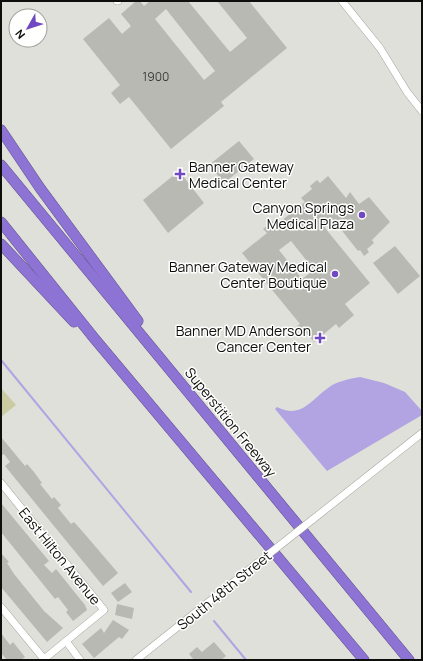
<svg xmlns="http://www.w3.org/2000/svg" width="423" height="661" viewBox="0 0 423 661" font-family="Manrope,sans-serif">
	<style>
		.green { fill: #cacba2 }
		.water { fill: #b2a4e3 }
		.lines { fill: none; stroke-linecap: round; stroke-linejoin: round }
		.stream { stroke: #b2a4e3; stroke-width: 2 }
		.building { fill: #b9b9b4; fill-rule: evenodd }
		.minor-casing { stroke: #a4a49f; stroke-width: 8 }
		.highway-casing { stroke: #61508e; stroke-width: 11 }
		.minor { stroke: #fff; stroke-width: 7 }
		.highway { stroke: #8d73d3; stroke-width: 10 }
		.minor-bridge-casing { stroke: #a4a49f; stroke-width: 8; stroke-linecap: butt }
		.minor-bridge { stroke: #fff; stroke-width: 7 }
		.poi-dot { fill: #7048c1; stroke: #fffffe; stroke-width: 1.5 }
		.labels { text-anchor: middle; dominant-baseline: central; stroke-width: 3; stroke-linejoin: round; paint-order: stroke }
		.number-label { font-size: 12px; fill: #393937 }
		.poi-label { font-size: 14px; fill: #0e0e0d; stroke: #fffffe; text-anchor: end }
		.street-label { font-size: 14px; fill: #0e0e0d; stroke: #fffffe }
	</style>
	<rect width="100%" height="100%" fill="#dfe0da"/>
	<path class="green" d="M 1,388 L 16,405 L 1,417 Z"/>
	<path class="water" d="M 360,377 L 384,383 L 405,392 L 422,411 L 422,415 L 327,471 L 275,409 L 277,407 C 301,419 310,401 328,388 C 337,381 349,379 360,377 Z"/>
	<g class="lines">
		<g class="stream">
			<path d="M 1,360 L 191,592"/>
			<path d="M 214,621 L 246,660"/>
		</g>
	</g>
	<g class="building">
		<path d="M 136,1 L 140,1 L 144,6 L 150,1 L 188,1 L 230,52 L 247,38 L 217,1 L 249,1 L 287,48 L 221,102 L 224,106 L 171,149 L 129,97 L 120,104 L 111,93 L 120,85 L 83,39 L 109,18 L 122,34 L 131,26 L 121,14 ZM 166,9 L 215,71 L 204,80 L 155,19 Z"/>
		<path d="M 239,141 L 254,159 L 224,183 L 209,165 Z"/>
		<path d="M 179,171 L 204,203 L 168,233 L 143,200 Z"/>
		<path d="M 328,176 L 346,198 L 350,192 L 359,204 L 369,197 L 390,222 L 372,240 L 374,243 L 367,249 L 369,252 L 364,256 L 360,250 L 358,251 L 332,218 L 325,228 L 370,283 L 345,304 L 354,315 L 339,328 L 336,324 L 314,342 L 304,330 L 302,332 L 297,326 L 300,324 L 242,253 L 267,233 L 263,229 L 273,221 L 276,225 L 305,202 L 301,198 L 312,189 L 310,186 L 317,180 L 320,183 ZM 291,241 L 314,270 L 302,279 L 279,250 Z"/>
		<path d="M 395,246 L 420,276 L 398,294 L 373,263 Z"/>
		<path d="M 1,437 L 25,466 L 27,464 L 34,472 L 42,483 L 40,484 L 52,499 L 54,497 L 61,505 L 58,508 L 71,524 L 74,522 L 83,532 L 118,573 L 103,586 L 5,466 L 10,462 L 4,454 L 1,456 Z"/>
		<path d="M 1,503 L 49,561 L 44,565 L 52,573 L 56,569 L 85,605 L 87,610 L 73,621 L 66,612 L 68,610 L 58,597 L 55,599 L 1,532 Z"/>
		<path d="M 1,553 L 9,562 L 7,563 L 14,574 L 44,611 L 63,628 L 47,642 L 1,587 Z"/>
		<path d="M 125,583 L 132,592 L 118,602 L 111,593 Z"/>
		<path d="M 117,604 L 134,608 L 132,619 L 115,615 Z"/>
		<path d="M 113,620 L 129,630 L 122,639 L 119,637 L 94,658 L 82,644 L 101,628 L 104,633 Z"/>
		<path d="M 1,633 L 10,645 L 13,642 L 25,657 L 21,660 L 7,660 L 1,653 Z"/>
		<path d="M 214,642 L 226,656 L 221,660 L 194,660 L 189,654 L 197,647 L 202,652 Z"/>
	</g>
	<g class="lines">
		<defs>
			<g id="minor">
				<path d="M 117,1 L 118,1"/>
				<path d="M 342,1 L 380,48 L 407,92 L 422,111"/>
				<path d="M 1,483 L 104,610 L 43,660"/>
				<path d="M 312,520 L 422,433"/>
				<path d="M 1,607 L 44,659"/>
				<path d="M 66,641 L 80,660"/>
				<path d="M 136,660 L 255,565"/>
			</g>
			<g id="highway">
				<path d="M 1,130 L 40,188 L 138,321"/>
				<path d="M 1,165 L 409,660"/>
				<path d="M 1,222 L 94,338 L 364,660"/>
				<path d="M 1,244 L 74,322"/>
			</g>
		</defs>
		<use href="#minor" class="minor-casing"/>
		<use href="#highway" class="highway-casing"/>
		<use href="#minor" class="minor"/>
		<use href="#highway" class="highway"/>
		<defs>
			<path id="minor-bridge" d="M 255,565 L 312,520"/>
		</defs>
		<use href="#minor-bridge" class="minor-bridge-casing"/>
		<use href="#minor-bridge" class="minor-bridge"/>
	</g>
	<g class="poi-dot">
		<path d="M178 168h4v4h4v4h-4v4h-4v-4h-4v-4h4z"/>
		<circle cx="362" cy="215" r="4"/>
		<circle cx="335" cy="274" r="4"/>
		<path d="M318 332h4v4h4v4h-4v4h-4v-4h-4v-4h4z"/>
	</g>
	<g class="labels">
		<g class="number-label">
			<text x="156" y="76">1900</text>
		</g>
		<g class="poi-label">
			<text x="189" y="166" text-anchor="start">Banner Gateway<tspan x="189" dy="16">Medical Center</tspan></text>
			<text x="354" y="207">Canyon Springs<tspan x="354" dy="16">Medical Plaza</tspan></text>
			<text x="327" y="266">Banner Gateway Medical<tspan x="327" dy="16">Center Boutique</tspan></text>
			<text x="311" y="330">Banner MD Anderson<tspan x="311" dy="16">Cancer Center</tspan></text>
		</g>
		<g class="street-label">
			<text transform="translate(231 422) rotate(51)">Superstition Freeway</text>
			<text transform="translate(60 556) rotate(51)">East Hilton Avenue</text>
			<text transform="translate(224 590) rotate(-39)">South 48th Street</text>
		</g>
	</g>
	<rect width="423" height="661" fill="none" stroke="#0e0e0d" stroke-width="4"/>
	<g transform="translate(28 28) rotate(231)"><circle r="19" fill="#fffffe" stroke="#9f9f9e"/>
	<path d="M0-3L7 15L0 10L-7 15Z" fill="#7048c1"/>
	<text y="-6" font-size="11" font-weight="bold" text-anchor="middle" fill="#0e0e0d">N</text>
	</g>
</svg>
